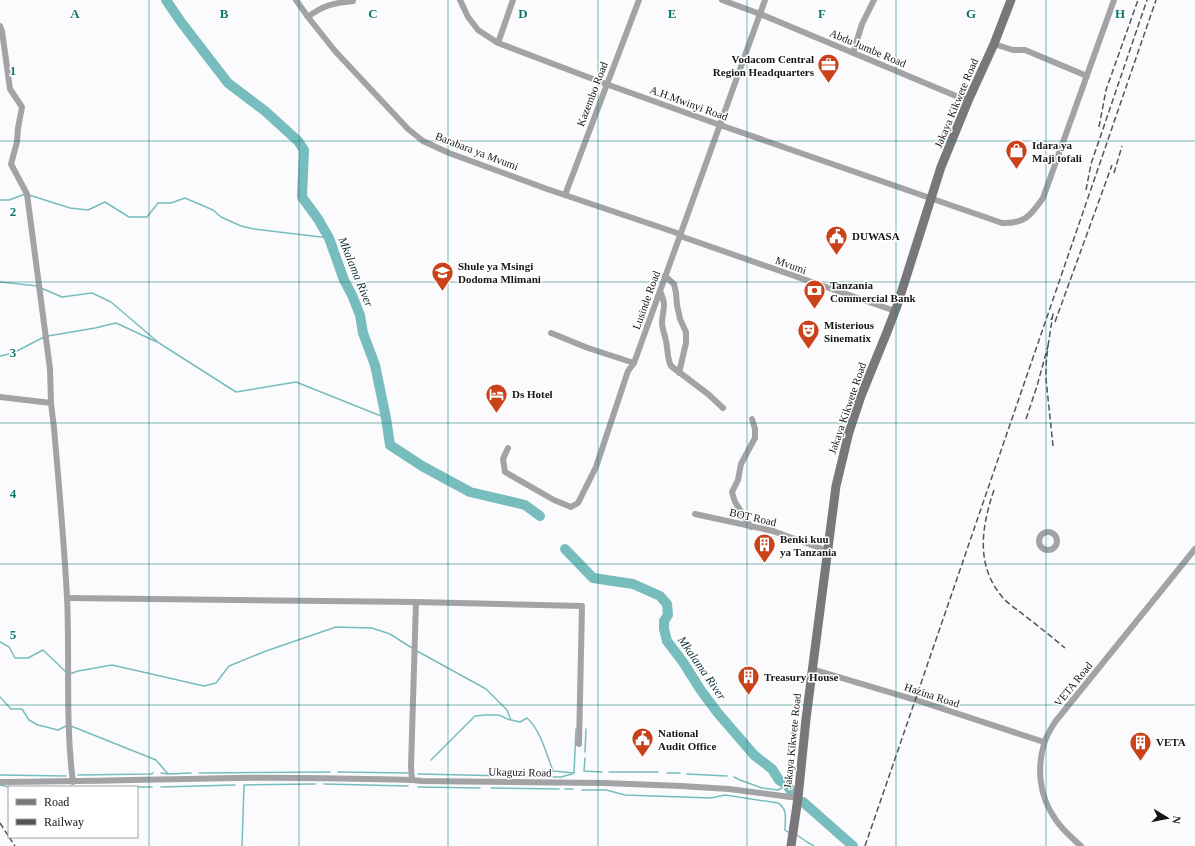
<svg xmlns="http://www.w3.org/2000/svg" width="1195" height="846" viewBox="0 0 1195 846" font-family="'Times New Roman',serif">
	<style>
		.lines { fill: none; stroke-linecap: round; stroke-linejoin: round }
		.stream { stroke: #78bdbe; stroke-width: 1.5 }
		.river { stroke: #78bdbe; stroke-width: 10 }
		.street { stroke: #a3a2a4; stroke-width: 6 }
		.secondary { stroke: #79777a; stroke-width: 9 }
		.rail { stroke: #555557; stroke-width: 1.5; stroke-dasharray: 6 3; stroke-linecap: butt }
		.grid { fill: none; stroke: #0f766e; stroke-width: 1; stroke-opacity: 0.55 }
		.labels { text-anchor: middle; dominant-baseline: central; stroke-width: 3; stroke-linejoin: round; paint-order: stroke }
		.street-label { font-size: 11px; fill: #161618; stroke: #fff }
		.poi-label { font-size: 11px; font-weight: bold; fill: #161618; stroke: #fff; text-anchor: start }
		.water-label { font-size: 12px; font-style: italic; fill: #0d3031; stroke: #fff }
		.grid-label { font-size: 13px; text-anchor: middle; font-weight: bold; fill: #0f766e; stroke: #fff; stroke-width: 3; stroke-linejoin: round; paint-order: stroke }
	</style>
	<rect width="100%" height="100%" fill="#fbfbfe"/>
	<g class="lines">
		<g class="stream">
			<path d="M 29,195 L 70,208 L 88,210 L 105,202 L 129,217 L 147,217 L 158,203 L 171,203 L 185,198 L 213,210 L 221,217 L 241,226 L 254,229 L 329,238"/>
			<path d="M 0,200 L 9,200 L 25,194"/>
			<path d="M 0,282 L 38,286"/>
			<path d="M 41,288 L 62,297 L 92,293 L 111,302 L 159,343 L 236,392 L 296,382 L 386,418"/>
			<path d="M 48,336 L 95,328 L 116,323 L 157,342"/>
			<path d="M 0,356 L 13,353 L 44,337"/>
			<path d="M 0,642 L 9,647 L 15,658 L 28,658 L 43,650 L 66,672"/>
			<path d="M 417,651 L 486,689 L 507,710 L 511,720 L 520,722 L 527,718 C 540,729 547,755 553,771 L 574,773"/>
			<path d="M 70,674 L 78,671 L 112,665 L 204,686 L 216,683 L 229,666 L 266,651 L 336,627 L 372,628 L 390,634 L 412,648"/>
			<path d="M 0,697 L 11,709 L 22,709 L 29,720 L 38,725 L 58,730 L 66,726"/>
			<path d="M 71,726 L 156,760 L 168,774"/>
			<path d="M 585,752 L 586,729"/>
			<path d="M 585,758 L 584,771 L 602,772"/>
			<path d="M 431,760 L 475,716 L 485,715 L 499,715 L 510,720"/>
			<path d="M 338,772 L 409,773"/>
			<path d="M 609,772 L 658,772"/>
			<path d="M 161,773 L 168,774 L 191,773"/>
			<path d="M 199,773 L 330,772"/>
			<path d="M 574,773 L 576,729"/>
			<path d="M 667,773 L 680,773"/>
			<path d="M 418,774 L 561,777 L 572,774"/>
			<path d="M 687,774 L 727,776"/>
			<path d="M 0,775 L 66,776"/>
			<path d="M 78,775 L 151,774 L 153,773"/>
			<path d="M 734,777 L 740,780 L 762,788 L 778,790 L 787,785"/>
			<path d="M 324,784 L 408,786"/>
			<path d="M 0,785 L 9,787"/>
			<path d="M 136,787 L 152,787"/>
			<path d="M 161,787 L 235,785"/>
			<path d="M 418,787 L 480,788"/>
			<path d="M 491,788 L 559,789"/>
			<path d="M 565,789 L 573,789"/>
			<path d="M 582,790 L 606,790 L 625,795 L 711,798 L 725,795 L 778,803 C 788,809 785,819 785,830 L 788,832"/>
			<path d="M 797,835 L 807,842 L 814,846"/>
			<path d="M 242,846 L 244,785 L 315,784"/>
		</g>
		<g class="river">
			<path d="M 166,0 L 181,22 L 228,83 L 265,111 L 298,141 L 304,150 L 302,197 L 318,219 L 329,238 L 344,280 L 352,295 L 360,315 L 363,333 L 375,365 L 386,418 L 390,445 L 422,466 L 470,492 L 525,505 L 540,516"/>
			<path d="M 565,549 L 593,578 L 633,584 L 660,596 L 667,604 L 668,615 L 664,621 L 664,629 L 667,641 L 683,662 L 700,689 L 717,712 L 754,755 L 772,769 L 779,780 L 787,785 L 791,791"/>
			<path d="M 803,802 L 853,846"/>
		</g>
		<g class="street">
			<path d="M 296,0 L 308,17 L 335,51 L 408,129 L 423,141 L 449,153 L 547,189 L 680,234"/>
			<path d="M 460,0 L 468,17 L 478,30 L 498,43 L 606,84 L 720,125 L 1002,223 C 1025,224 1031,215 1043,198 L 1114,0"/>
			<path d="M 722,0 L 760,14 L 968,101"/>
			<path d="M 308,17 C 323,5 334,3 353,1"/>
			<path d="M 0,26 L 2,31 L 10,89 L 22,107 L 18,128 L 17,142 L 11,164 L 27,194 L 50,369 L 51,403 L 54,428 C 59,485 64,541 67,597 C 70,658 65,722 73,782"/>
			<path d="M 498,43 L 513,0"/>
			<path d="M 994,44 L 1013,50 L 1025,50 L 1087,76"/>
			<path d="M 853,53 L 862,24 L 874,0"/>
			<path d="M 565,195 L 639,0"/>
			<path d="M 680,236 L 895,311"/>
			<path d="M 665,276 L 674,284 L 676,293 L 677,305 L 680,319 L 686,332 L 686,343 L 679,373"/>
			<path d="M 660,291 C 667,307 663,307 662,322 C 662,329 665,335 666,341 C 668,349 667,359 671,366 L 708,394 L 723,408"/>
			<path d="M 551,333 L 588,348 L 634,363"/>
			<path d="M 0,397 L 51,403"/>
			<path d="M 508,448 L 503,459 L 505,472 L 554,500 L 571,507 L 578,503 L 596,467 L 628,371 L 634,363 L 765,0"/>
			<path d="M 695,514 L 773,531 L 828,551"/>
			<path d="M 751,527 L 735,502 L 732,492 L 738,480 L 741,464 L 755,438 L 755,429 L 752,419"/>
			<circle cx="1048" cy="541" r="9"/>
			<path d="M 67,598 L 416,602 L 411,767 L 412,780"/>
			<path d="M 416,602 L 582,606 L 579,744"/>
			<path d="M 812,669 L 916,700 L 1044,742"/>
			<path d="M 0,782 C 80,782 159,779 239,778 C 297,777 354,779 412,780 L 422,781 L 604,783 L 681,786 L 729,789 L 798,798"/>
			<path d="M 1081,846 C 1073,839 1059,826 1054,817 C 1039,795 1037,768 1044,744 C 1046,736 1051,729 1055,722 L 1195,549"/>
		</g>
		<path class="secondary" d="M 791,846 L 798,798 L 806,719 L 836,486 L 849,432 L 861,396 L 887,332 L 897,306 L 941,167 L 968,101 L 994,44 L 1011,0"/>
		<g class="rail">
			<path d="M 1099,127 L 1106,90 L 1138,0"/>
			<path d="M 1114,173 L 1122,146"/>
			<path d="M 1086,190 L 1091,164 L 1147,0"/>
			<path d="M 1055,322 L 1112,165"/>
			<path d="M 1048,346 L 1053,314 L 1051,320"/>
			<path d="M 1026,419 L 1037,386 L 1048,346 L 1046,365 L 1046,379 L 1053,446"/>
			<path d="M 994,490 C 981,528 975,568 1005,600 C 1011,606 1018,610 1024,615 C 1038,626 1052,637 1065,648"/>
			<path d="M 0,823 L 9,837"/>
			<path d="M 9,837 L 15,846"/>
			<path d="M 865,846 L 1156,0"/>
		</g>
	</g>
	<path class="grid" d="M 149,0 L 149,846M 299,0 L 299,846M 448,0 L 448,846M 598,0 L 598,846M 747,0 L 747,846M 896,0 L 896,846M 1046,0 L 1046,846M 0,141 L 1195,141M 0,282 L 1195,282M 0,423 L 1195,423M 0,564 L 1195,564M 0,705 L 1195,705"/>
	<defs>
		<symbol id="office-pin" viewBox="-11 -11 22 30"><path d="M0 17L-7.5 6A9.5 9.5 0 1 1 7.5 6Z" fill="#cb421a" stroke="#fff"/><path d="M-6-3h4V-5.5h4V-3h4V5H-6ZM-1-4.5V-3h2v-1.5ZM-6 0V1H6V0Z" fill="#fff"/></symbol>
		<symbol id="shop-pin" viewBox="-11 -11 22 30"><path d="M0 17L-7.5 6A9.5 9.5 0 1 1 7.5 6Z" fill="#cb421a" stroke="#fff"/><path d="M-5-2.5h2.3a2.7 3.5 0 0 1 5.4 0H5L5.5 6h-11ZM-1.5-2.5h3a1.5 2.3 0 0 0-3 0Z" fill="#fff"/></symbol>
		<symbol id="civic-pin" viewBox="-11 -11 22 30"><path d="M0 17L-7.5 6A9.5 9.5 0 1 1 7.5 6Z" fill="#cb421a" stroke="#fff"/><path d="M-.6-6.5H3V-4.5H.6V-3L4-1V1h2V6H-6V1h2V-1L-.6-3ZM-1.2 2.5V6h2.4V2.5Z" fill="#fff"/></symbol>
		<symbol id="school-pin" viewBox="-11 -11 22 30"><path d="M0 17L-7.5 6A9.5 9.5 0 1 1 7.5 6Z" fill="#cb421a" stroke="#fff"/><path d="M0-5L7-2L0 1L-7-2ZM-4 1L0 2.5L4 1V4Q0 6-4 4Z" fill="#fff"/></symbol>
		<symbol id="bank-pin" viewBox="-11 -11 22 30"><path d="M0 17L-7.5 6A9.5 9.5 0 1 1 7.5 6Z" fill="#cb421a" stroke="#fff"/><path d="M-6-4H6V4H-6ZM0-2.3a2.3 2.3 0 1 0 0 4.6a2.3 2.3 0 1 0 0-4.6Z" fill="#fff"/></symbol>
		<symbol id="theatre-pin" viewBox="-11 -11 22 30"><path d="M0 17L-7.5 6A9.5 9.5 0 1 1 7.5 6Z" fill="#cb421a" stroke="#fff"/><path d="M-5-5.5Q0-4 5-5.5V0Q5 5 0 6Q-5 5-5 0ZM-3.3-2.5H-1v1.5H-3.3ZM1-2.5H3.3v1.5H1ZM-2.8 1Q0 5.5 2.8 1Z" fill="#fff"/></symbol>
		<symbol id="hotel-pin" viewBox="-11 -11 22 30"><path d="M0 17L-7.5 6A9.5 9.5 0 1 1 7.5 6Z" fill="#cb421a" stroke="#fff"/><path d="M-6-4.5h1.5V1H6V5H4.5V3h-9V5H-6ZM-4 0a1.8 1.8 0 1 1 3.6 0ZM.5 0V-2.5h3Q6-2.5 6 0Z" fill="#fff"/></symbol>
		<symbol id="building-pin" viewBox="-11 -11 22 30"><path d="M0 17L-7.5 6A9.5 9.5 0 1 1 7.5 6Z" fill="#cb421a" stroke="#fff"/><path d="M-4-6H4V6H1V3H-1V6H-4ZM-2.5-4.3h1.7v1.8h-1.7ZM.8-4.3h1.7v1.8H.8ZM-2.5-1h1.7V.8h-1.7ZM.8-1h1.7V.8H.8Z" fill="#fff"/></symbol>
	</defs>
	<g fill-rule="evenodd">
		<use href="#office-pin" x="816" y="52" width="25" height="34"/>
		<use href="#shop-pin" x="1004" y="138" width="25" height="34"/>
		<use href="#civic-pin" x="824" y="224" width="25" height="34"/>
		<use href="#school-pin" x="430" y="260" width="25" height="34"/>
		<use href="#bank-pin" x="802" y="278" width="25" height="34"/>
		<use href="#theatre-pin" x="796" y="318" width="25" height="34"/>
		<use href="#hotel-pin" x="484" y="382" width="25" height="34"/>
		<use href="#building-pin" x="752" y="532" width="25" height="34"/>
		<use href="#building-pin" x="736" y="664" width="25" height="34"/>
		<use href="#civic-pin" x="630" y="726" width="25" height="34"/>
		<use href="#building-pin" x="1128" y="730" width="25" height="34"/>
	</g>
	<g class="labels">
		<g class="street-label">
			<text transform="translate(868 48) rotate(23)">Abdu Jumbe Road</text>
			<text transform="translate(592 94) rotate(-69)">Kazembo Road</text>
			<text transform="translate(689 103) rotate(20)">A.H.Mwinyi Road</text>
			<text transform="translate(956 103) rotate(-67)">Jakaya Kikwete Road</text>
			<text transform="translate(477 151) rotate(21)">Barabara ya Mvumi</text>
			<text transform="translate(791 265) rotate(20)">Mvumi</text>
			<text transform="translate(646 300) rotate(-70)">Lusinde Road</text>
			<text transform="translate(847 408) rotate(-71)">Jakaya Kikwete Road</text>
			<text transform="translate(753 517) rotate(13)">BOT Road</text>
			<text transform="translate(1073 684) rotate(-51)">VETA Road</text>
			<text transform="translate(932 695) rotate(18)">Hazina Road</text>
			<text transform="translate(792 741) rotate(-84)">Jakaya Kikwete Road</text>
			<text transform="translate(520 772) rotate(1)">Ukaguzi Road</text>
		</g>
		<g class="poi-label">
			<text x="814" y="59" text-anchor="end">Vodacom Central<tspan x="814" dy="13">Region Headquarters</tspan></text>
			<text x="1032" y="145">Idara ya<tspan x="1032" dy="13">Maji tofali</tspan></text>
			<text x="852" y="236">DUWASA</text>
			<text x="458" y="266">Shule ya Msingi<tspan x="458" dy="13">Dodoma Mlimani</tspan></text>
			<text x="830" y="285">Tanzania<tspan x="830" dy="13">Commercial Bank</tspan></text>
			<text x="824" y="325">Misterious<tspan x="824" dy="13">Sinematix</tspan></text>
			<text x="512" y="394">Ds Hotel</text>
			<text x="780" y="539">Benki kuu<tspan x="780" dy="13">ya Tanzania</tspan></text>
			<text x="764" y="677">Treasury House</text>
			<text x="658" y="733">National<tspan x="658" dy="13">Audit Office</tspan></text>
			<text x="1156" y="742">VETA</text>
		</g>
		<g class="water-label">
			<text transform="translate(356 272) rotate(68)">Mkalama River</text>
			<text transform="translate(702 668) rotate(55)">Mkalama River</text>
		</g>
	</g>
	<g class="grid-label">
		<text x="75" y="18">A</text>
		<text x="224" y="18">B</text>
		<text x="373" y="18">C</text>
		<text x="523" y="18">D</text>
		<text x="672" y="18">E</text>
		<text x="822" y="18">F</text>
		<text x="971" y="18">G</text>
		<text x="1120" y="18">H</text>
		<text x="13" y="75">1</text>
		<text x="13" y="216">2</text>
		<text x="13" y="357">3</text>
		<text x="13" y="498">4</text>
		<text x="13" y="639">5</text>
	</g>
	<rect x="8" y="786" width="130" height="52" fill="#ffffff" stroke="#a2a2a3"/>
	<rect x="16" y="799" width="20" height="6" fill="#79777a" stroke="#a2a2a3"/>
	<text x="44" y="806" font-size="12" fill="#161618">Road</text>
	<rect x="16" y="819" width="20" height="6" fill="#555557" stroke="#a2a2a3"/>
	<text x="44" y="826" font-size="12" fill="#161618">Railway</text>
	<g transform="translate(1167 818) rotate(100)" stroke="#ffffff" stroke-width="3" paint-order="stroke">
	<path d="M0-3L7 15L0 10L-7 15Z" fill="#161618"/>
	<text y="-6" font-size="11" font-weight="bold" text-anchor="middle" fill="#161618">N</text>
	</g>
</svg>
